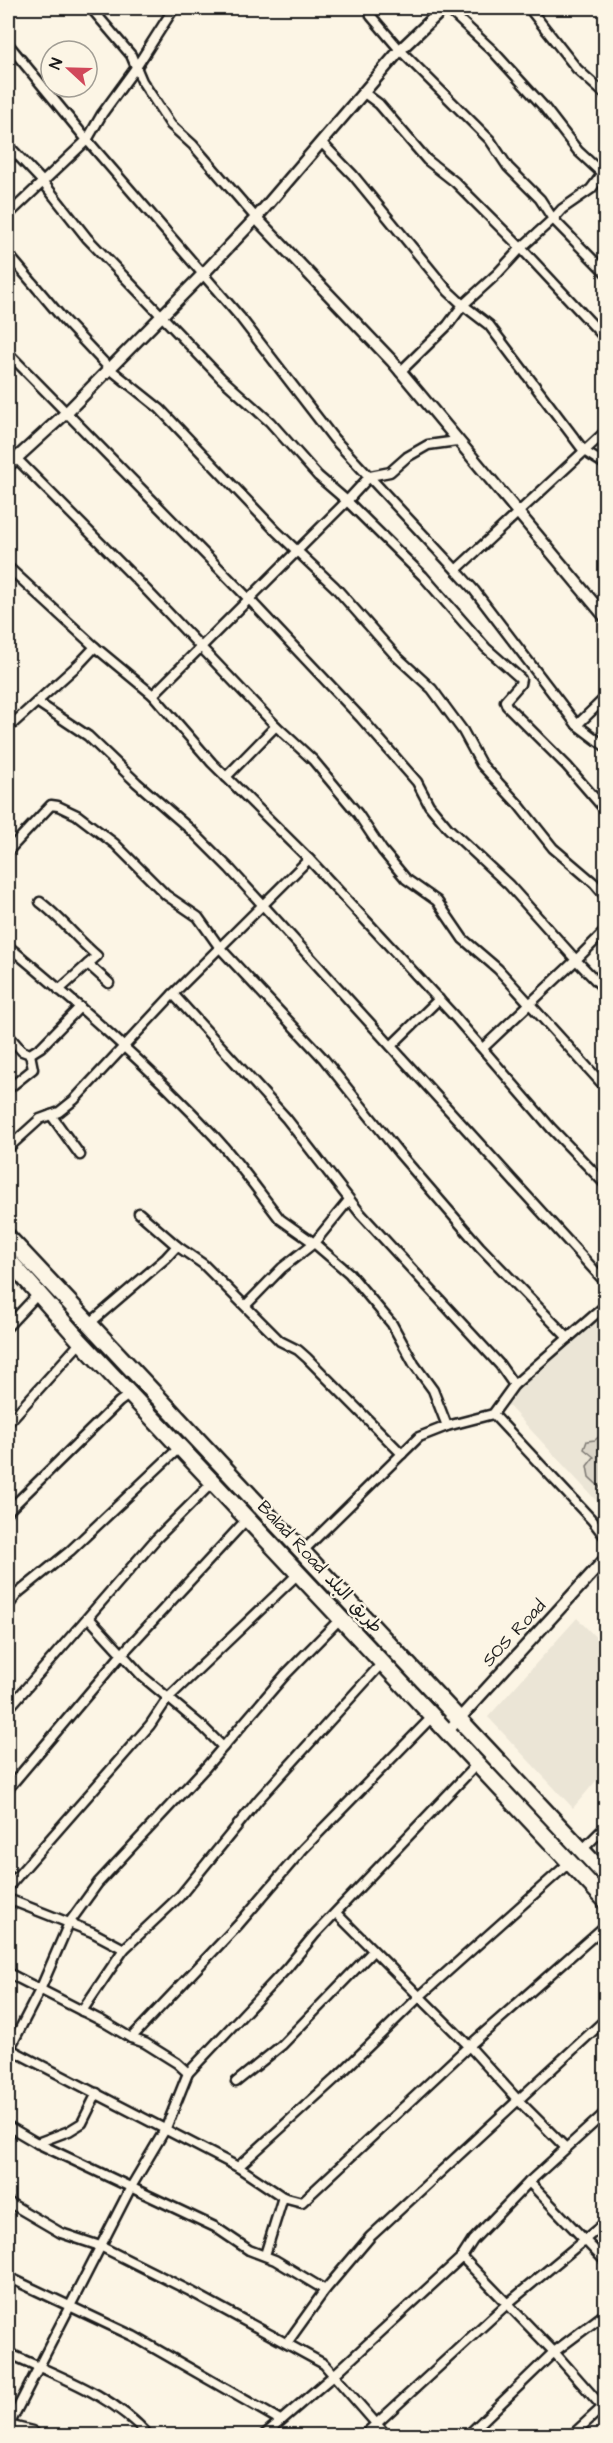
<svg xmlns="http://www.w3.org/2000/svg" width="613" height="2443" viewBox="0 0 613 2443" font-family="'Architects Daughter','Playpen Sans Arabic',sans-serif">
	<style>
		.built { fill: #ebe5d6 }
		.green { fill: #dbd5c8; stroke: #7c7872; stroke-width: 1.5 }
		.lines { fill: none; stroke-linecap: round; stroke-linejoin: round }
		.street-casing { stroke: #1c1c1c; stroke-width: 13 }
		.secondary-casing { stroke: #1c1c1c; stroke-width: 15 }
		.highway-casing { stroke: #1c1c1c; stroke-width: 20 }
		.street { stroke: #fcf5e5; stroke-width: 8 }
		.secondary { stroke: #fcf5e5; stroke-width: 10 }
		.highway { stroke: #fcf5e5; stroke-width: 15 }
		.labels { text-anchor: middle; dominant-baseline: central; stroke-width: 5; stroke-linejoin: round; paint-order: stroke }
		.street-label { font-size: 18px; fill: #1c1c1c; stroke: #fcf5e5 }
	</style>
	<rect width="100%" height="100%" fill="#fcf5e5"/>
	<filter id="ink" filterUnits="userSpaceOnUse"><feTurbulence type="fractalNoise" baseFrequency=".0167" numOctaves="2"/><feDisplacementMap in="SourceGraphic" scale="12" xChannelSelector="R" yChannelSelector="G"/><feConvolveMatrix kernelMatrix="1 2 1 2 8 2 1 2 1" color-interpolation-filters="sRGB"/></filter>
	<g filter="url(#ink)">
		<g class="built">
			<path d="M 605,1306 L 605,1510 L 504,1401 Z"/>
			<path d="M 577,1618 L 605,1647 L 606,1769 L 573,1808 L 488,1717 Z"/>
		</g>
		<path class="green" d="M 602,1434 L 605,1434 L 605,1451 L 603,1453 L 605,1455 L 605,1492 L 589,1477 L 587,1466 L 594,1457 L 584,1449 L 587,1441 L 595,1440 Z"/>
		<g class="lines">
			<defs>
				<g id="street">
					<path d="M 91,8 L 131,55 L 142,81 L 171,125 L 193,145 L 256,218"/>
					<path d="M 447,8 L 492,50 L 544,107 L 578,151 L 606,177"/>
					<path d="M 529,8 L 577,69 L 606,95"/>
					<path d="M 371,16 L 400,50 L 490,140 L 508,167 L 540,199 L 553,219 L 606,273"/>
					<path d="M 8,44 L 87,140 L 240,317 L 334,439 L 456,570 L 606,431"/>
					<path d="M 363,92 L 379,104 L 427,160 L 455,182 L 521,248 L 606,339"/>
					<path d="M 322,143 L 353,175 L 448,291 L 463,305 L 489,325 L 584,451 L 606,465"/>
					<path d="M 8,145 L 42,181 L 87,238 L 221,378 L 270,422 L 318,476 L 347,501 L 423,576 L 486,648 L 521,679 L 520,684 L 505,701 L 507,706 L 567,766 L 606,811"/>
					<path d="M 8,215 L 87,140 L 102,114 L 137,66 L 174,8"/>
					<path d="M 8,254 L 63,319 L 110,369 L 160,409 L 276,531 L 335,587 L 396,656 L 432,689 L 463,731 L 481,764 L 518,804 L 553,848 L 594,883 L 606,897"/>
					<path d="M 8,353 L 249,599 L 361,718 L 417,782 L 429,805 L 448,828 L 509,885 L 576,960 L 483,1048"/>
					<path d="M 400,372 L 448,325 L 463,305 L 498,273 L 521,248 L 553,219 L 562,209 L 591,189 L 606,169"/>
					<path d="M 8,450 L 136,579 L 276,726 L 313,760 L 358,814 L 382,850 L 406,879 L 437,901 L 463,939 L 498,969 L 606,1088"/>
					<path d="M 8,567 L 95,647"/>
					<path d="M 456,570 L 474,590 L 577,725 L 606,747"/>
					<path d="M 153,695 L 347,501 L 370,476 L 390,472 L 407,457 L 428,445 L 457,441"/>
					<path d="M 37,702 L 88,736 L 137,783 L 191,830 L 230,869 L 606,1283"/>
					<path d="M 577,725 L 606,697"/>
					<path d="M 8,728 L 80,663 L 95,647 L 153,695 L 212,763 L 309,859"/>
					<path d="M 226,777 L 276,726"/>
					<path d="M 8,851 L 51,805 L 58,806 L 77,815 L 115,844 L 166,895 L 198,917 L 220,948 L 323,1058 L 399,1153 L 480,1247 L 568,1338"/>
					<path d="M 40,902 C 61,918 77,939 97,956 L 88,964 L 109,983"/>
					<path d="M 606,930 L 576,960 L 606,991"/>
					<path d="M 8,946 C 80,1006 151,1068 215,1137 C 239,1163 259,1192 280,1219 L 314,1243 L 349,1200"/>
					<path d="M 59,990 L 88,964"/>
					<path d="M 173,994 L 286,1118 L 360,1213 L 500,1365 L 514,1385"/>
					<path d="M 8,1035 L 22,1051 L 30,1054 L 41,1047 L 80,1007"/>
					<path d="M 391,1046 L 439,999"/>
					<path d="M 8,1089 L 33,1069 L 30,1054"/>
					<path d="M 51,1115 L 80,1155"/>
					<path d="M 8,1148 L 40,1119 L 59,1112 L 74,1100 L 173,994 L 309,859 L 455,1017 L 551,1128 L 606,1185"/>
					<path d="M 139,1213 L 177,1246 L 203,1264 L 280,1341 L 298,1350 L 307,1358 L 402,1454"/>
					<path d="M 246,1305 L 282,1268 L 314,1243 L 349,1273 L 392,1324 L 414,1364 L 433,1390 L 447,1426"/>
					<path d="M 89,1324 L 166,1258 L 177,1246"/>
					<path d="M 8,1326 L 38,1294"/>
					<path d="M 493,1414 L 592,1520 L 606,1538"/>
					<path d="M 8,1423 L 81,1342"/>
					<path d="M 8,1511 L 119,1402 L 130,1394"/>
					<path d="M 302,1552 L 419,1437 L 447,1426 L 493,1414 L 514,1385 L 606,1305"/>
					<path d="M 8,1606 L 18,1593 L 70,1551 L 180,1447"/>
					<path d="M 89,1618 L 143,1677 L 203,1727 L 223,1747"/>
					<path d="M 8,1709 L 156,1539 L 213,1482"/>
					<path d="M 8,1789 L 122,1654 L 247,1519"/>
					<path d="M 582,1850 L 606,1826"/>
					<path d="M 8,1887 L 150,1725 L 168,1698 L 299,1573"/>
					<path d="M 8,1899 L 92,1932 L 124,1949"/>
					<path d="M 336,1913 L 469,2046 L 517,2099 L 565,2147"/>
					<path d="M 8,1973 L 104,2022 L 131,2038 L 145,2043 L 177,2063 L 188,2073"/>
					<path d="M 82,2011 L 124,1949 L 180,1896 L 259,1799 L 383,1662"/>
					<path d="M 131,2038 L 238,1925 L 303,1849 L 433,1716"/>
					<path d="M 8,2048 L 238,2167 L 283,2197 L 302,2202 L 469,2046 L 606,1925"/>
					<path d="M 8,2052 L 40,1990 L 69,1923 L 98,1883 L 206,1767 L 285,1675 L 341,1618"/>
					<path d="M 236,2082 L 282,2045 L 373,1951"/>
					<path d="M 8,2126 L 37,2143 L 215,2227 L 249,2250 L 275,2260 L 325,2290"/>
					<path d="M 37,2143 L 69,2131 L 82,2123 L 97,2093"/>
					<path d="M 238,2167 L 336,2078 L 420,1996 L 570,1862"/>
					<path d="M 529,2182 L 606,2262"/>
					<path d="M 8,2202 L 61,2233 L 100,2246 L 190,2291 L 324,2364 L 387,2436"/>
					<path d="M 265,2255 L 283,2197"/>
					<path d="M 462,2257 L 554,2352 L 606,2411"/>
					<path d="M 8,2277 L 133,2336 L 280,2420"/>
					<path d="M 287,2343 L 325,2290 L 370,2237 L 606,2019"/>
					<path d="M 8,2353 C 55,2375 113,2394 149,2436"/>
					<path d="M 8,2425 L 32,2431 L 39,2436"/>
					<path d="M 8,2427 L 131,2187 L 166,2128 L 188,2073 L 287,1968 L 315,1934 L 478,1763"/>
					<path d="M 263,2436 L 335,2374 L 462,2257 L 473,2240 L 529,2182 L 606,2112"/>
					<path d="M 363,2436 L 507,2304 L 606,2222"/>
					<path d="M 467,2436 L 554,2352 L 606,2313"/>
					<path d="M 571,2436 L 606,2404"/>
				</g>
				<g id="secondary">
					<path d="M 256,218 L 392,361 L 606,618"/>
					<path d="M 8,466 L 66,413 L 203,274 L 256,218 L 400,50 L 444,8"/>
					<path d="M 448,1731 L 606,1558"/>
				</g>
				<g id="highway">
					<path d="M 8,1237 L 606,1876"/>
					<path d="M 8,1259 L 81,1342 L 606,1901"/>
				</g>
			</defs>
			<use href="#street" class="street-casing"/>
			<use href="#secondary" class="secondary-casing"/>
			<use href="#highway" class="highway-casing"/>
			<use href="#street" class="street"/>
			<use href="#secondary" class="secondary"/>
			<use href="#highway" class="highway"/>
		</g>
	</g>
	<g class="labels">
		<g class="street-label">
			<text transform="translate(320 1567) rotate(47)">Balad Road طريق البلد</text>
			<text transform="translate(514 1633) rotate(-47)">SOS Road</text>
		</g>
	</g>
	<rect width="613" height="2443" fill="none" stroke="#fcf5e5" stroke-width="30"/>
	<rect x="15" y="15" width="583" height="2413" fill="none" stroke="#1c1c1c" stroke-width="2" filter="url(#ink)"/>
	<g transform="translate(69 69) rotate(292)"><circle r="28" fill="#fcf5e5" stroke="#a29e95" stroke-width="1.5"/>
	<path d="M0-4.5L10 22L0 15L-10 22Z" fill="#d1495b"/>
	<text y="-9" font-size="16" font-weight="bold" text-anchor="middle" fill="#1c1c1c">N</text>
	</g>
</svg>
